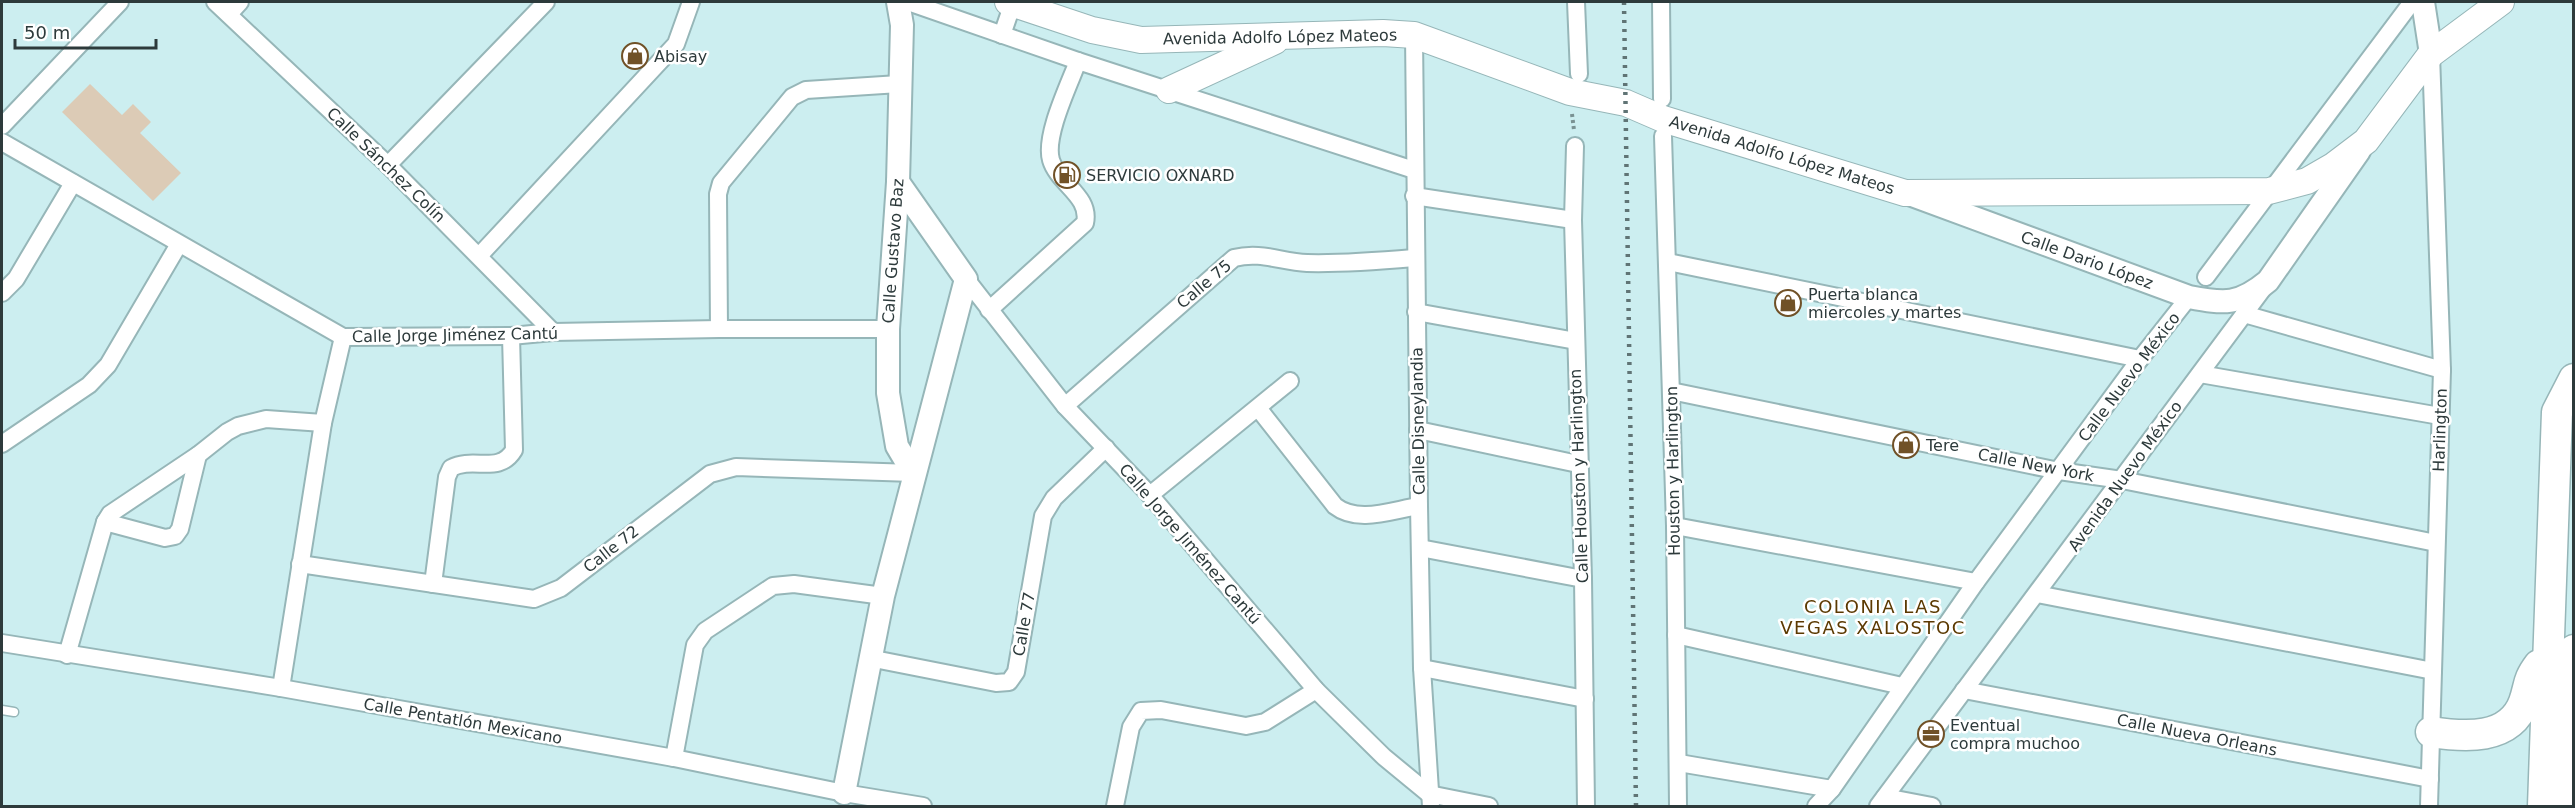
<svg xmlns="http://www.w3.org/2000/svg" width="2575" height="808" viewBox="0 0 2575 808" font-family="'DejaVu Sans',sans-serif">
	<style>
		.building { fill: #dccbb6 }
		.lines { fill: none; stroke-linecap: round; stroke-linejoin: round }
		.lane-casing { stroke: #96b6b8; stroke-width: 11 }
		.street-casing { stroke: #96b6b8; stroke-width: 20 }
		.secondary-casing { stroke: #96b6b8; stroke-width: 26 }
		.primary-casing { stroke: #96b6b8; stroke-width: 28 }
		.highway-casing { stroke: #96b6b8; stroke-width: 33 }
		.path { stroke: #7a9293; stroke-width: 4; stroke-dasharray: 3 3; stroke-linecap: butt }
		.lane { stroke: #fff; stroke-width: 8 }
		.street { stroke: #fff; stroke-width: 16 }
		.secondary { stroke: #fff; stroke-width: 22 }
		.primary { stroke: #fff; stroke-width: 26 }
		.highway { stroke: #fff; stroke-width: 30 }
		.rail { stroke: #607475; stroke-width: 4.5; stroke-dasharray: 3 6; stroke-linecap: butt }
		.labels { text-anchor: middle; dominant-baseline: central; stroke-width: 5; stroke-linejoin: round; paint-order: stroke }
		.street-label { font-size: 16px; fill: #2d3a3b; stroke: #fff }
		.poi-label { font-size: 16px; fill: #2d3a3b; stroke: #fff; text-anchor: start }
		.neighbourhood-label { font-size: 18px; letter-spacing: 1.5px; fill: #5b3901; stroke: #fff }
	</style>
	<rect width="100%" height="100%" fill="#cceef0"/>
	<path class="building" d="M 90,84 L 122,115 L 133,104 L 151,122 L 140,133 L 181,173 L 153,201 L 62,112 Z"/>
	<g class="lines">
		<defs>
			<path id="lane" d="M 2,710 L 14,712"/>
			<g id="street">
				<path d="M 215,2 L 388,165 L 553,332"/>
				<path d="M 908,2 L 1078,61 L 1414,170"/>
				<path d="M 1576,2 L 1579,74"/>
				<path d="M 1661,2 L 1662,99"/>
				<path d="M 229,14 L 240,2"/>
				<path d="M 1002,35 L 1013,3"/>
				<path d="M 1414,35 L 1419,506 L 1422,668 L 1431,806"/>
				<path d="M 2,126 L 120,2"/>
				<path d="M 1663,136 L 1675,526 L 1678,806"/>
				<path d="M 2,142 L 343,337 L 511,336 L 553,332 L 719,329 L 888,329"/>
				<path d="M 1575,146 L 1573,220 L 1583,579 L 1586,806"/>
				<path d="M 388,165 L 546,2"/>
				<path d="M 1414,196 L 1573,220"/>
				<path d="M 479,256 L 676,44 L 691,2"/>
				<path d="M 1668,262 L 2140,359"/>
				<path d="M 2206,277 L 2412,2"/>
				<path d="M 966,279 L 1065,406 L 1150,495 L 1316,690 L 1384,757 L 1429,794 L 1489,806"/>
				<path d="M 2,293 L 16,279 L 73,183"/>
				<path d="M 989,310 L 1085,223 C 1091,196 1058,184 1051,160 C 1044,136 1069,85 1078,61"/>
				<path d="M 1416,312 L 1576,341"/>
				<path d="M 2244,314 L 2442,370"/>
				<path d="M 719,329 L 718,194 L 721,183 L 792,97 L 806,90 L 899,84"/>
				<path d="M 2200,374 L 2440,416"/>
				<path d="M 1671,391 L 2059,471 L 2122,480 L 2436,543"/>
				<path d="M 1065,406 L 1234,258 C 1261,251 1281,262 1307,263 C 1343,264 1379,261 1414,258"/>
				<path d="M 1258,408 L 1335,506 C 1358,524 1392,510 1419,506"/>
				<path d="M 1418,430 L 1578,464"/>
				<path d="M 2,444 L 89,385 L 108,365 L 179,244"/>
				<path d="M 1150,495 L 1290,381"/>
				<path d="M 105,522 L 165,538 L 175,536 L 180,529 L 198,455"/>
				<path d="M 1675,526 L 1976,582"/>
				<path d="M 1420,548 L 1583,579"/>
				<path d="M 300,564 L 534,599 L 561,588 L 710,474 L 736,467 L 913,473"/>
				<path d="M 433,584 L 447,477 L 451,468 C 474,456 499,475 514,450 L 511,336"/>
				<path d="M 2037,594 L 2433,671"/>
				<path d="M 1676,635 L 1902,686"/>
				<path d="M 2,643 L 281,688 L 674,758 L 844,793 L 923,806"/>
				<path d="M 67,655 L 105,522 L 110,514 L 198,455 L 227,432 L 238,426 L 266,419 L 323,423"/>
				<path d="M 869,658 L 996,683 L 1009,682 L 1016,672 L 1043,516 L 1054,498 L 1106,448"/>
				<path d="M 1422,668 L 1585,699"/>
				<path d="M 281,688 L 323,423 L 343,337"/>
				<path d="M 1964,690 L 2430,779"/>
				<path d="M 674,758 L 695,645 L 705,631 L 773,586 L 794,584 L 883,596"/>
				<path d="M 1679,763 L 1832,789"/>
				<path d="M 1885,797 L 1932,806"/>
				<path d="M 1115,806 L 1131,727 L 1141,711 L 1161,710 L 1246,726 L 1265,722 L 1316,690"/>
				<path d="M 1816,806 L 1832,789 L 1976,582 L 2140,359 L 2189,297"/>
				<path d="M 1878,806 L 2262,290"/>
				<path d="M 2429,806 L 2442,370 L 2431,54"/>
			</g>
			<g id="secondary">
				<path d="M 898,2 L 902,25 L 898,182 L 888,329 L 888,393 L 897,446 L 913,473"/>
				<path d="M 2423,2 L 2431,54"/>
				<path d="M 1912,195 L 2189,297 C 2225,304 2239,305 2268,281 L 2359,151"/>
				<path d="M 844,793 L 883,596 L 966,279 L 898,182"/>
			</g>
			<g id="primary">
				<path d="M 1008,2 L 1092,30 L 1141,40 L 1383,33 L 1414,35 L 1570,92 L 1626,103 L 1663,119 L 1905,193 L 2269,191 L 2307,181 L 2333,166 L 2366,141 L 2431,54 L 2501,2"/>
				<path d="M 1169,90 L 1275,41"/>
			</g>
			<g id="highway">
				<path d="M 2431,732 C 2464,737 2510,741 2524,702 C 2530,685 2527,681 2539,665"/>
				<path d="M 2543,806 L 2557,412 L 2574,379"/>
				<path d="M 2566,806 L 2574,650"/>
			</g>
		</defs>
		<use href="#lane" class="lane-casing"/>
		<use href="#street" class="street-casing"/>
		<use href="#secondary" class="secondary-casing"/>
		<use href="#primary" class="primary-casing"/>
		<use href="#highway" class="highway-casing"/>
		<path class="path" d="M 1572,114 L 1574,130"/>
		<use href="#lane" class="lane"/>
		<use href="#street" class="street"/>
		<use href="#secondary" class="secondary"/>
		<use href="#primary" class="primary"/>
		<use href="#highway" class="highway"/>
		<path class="rail" d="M 1624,2 L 1636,806"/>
	</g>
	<defs>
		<symbol id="shop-ring" viewBox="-11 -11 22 22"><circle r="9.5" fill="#fff" stroke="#705127" stroke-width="1.5"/><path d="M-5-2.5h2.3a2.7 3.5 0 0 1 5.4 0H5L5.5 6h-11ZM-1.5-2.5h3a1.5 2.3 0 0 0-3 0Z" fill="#705127"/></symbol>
		<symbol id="fuel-ring" viewBox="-11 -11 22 22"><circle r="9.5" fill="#fff" stroke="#705127" stroke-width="1.5"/><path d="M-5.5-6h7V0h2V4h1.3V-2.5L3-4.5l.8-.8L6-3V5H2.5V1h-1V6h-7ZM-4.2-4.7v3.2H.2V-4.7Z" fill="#705127"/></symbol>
		<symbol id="office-ring" viewBox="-11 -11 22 22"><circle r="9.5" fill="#fff" stroke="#705127" stroke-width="1.5"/><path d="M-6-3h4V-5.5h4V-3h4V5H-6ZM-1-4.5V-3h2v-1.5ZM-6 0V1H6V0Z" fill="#705127"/></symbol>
	</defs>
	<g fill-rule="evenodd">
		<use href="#shop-ring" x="620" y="41" width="30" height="30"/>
		<use href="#fuel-ring" x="1052" y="160" width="30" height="30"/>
		<use href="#shop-ring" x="1773" y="288" width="30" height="30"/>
		<use href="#shop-ring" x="1891" y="430" width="30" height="30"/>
		<use href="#office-ring" x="1916" y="719" width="30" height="30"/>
	</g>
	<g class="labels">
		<g class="street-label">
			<text transform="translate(1280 37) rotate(-1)">Avenida Adolfo López Mateos</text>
			<text transform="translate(1782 155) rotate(17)">Avenida Adolfo López Mateos</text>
			<text transform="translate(386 165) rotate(44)">Calle Sánchez Colín</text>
			<text transform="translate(893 251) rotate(-86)">Calle Gustavo Baz</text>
			<text transform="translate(2087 260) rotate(20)">Calle Dario López</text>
			<text transform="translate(1204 284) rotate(-40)">Calle 75</text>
			<text transform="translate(455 335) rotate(-1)">Calle Jorge Jiménez Cantú</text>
			<text transform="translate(2129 377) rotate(-53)">Calle Nuevo México</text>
			<text transform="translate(1418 421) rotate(-91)">Calle Disneylandia</text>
			<text transform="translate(2440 430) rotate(-88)">Harlington</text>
			<text transform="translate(2036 465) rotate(11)">Calle New York</text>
			<text transform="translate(1673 471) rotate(-91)">Houston y Harlington</text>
			<text transform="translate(1579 476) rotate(-92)">Calle Houston y Harlington</text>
			<text transform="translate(2125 476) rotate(-54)">Avenida Nuevo México</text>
			<text transform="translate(1190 544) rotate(49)">Calle Jorge Jiménez Cantú</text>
			<text transform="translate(611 549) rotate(-38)">Calle 72</text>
			<text transform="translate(1024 624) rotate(-80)">Calle 77</text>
			<text transform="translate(463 721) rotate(10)">Calle Pentatlón Mexicano</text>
			<text transform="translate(2197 735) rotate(11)">Calle Nueva Orleans</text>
		</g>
		<g class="poi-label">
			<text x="654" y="56">Abisay</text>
			<text x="1086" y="175">SERVICIO OXNARD</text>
			<text x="1808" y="294">Puerta blanca<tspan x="1808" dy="18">miercoles y martes</tspan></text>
			<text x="1926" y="445">Tere</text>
			<text x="1950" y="725">Eventual<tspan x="1950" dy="18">compra muchoo</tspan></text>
		</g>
		<g class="neighbourhood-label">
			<text x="1873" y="606">COLONIA LAS<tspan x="1873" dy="21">VEGAS XALOSTOC</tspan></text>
		</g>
	</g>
	<rect width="2575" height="808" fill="none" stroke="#2d3a3b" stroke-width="6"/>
	<path d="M15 39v9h141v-9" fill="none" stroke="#2d3a3b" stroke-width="3"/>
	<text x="24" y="39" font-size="18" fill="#2d3a3b" stroke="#ffffff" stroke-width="4.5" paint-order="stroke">50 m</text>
</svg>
